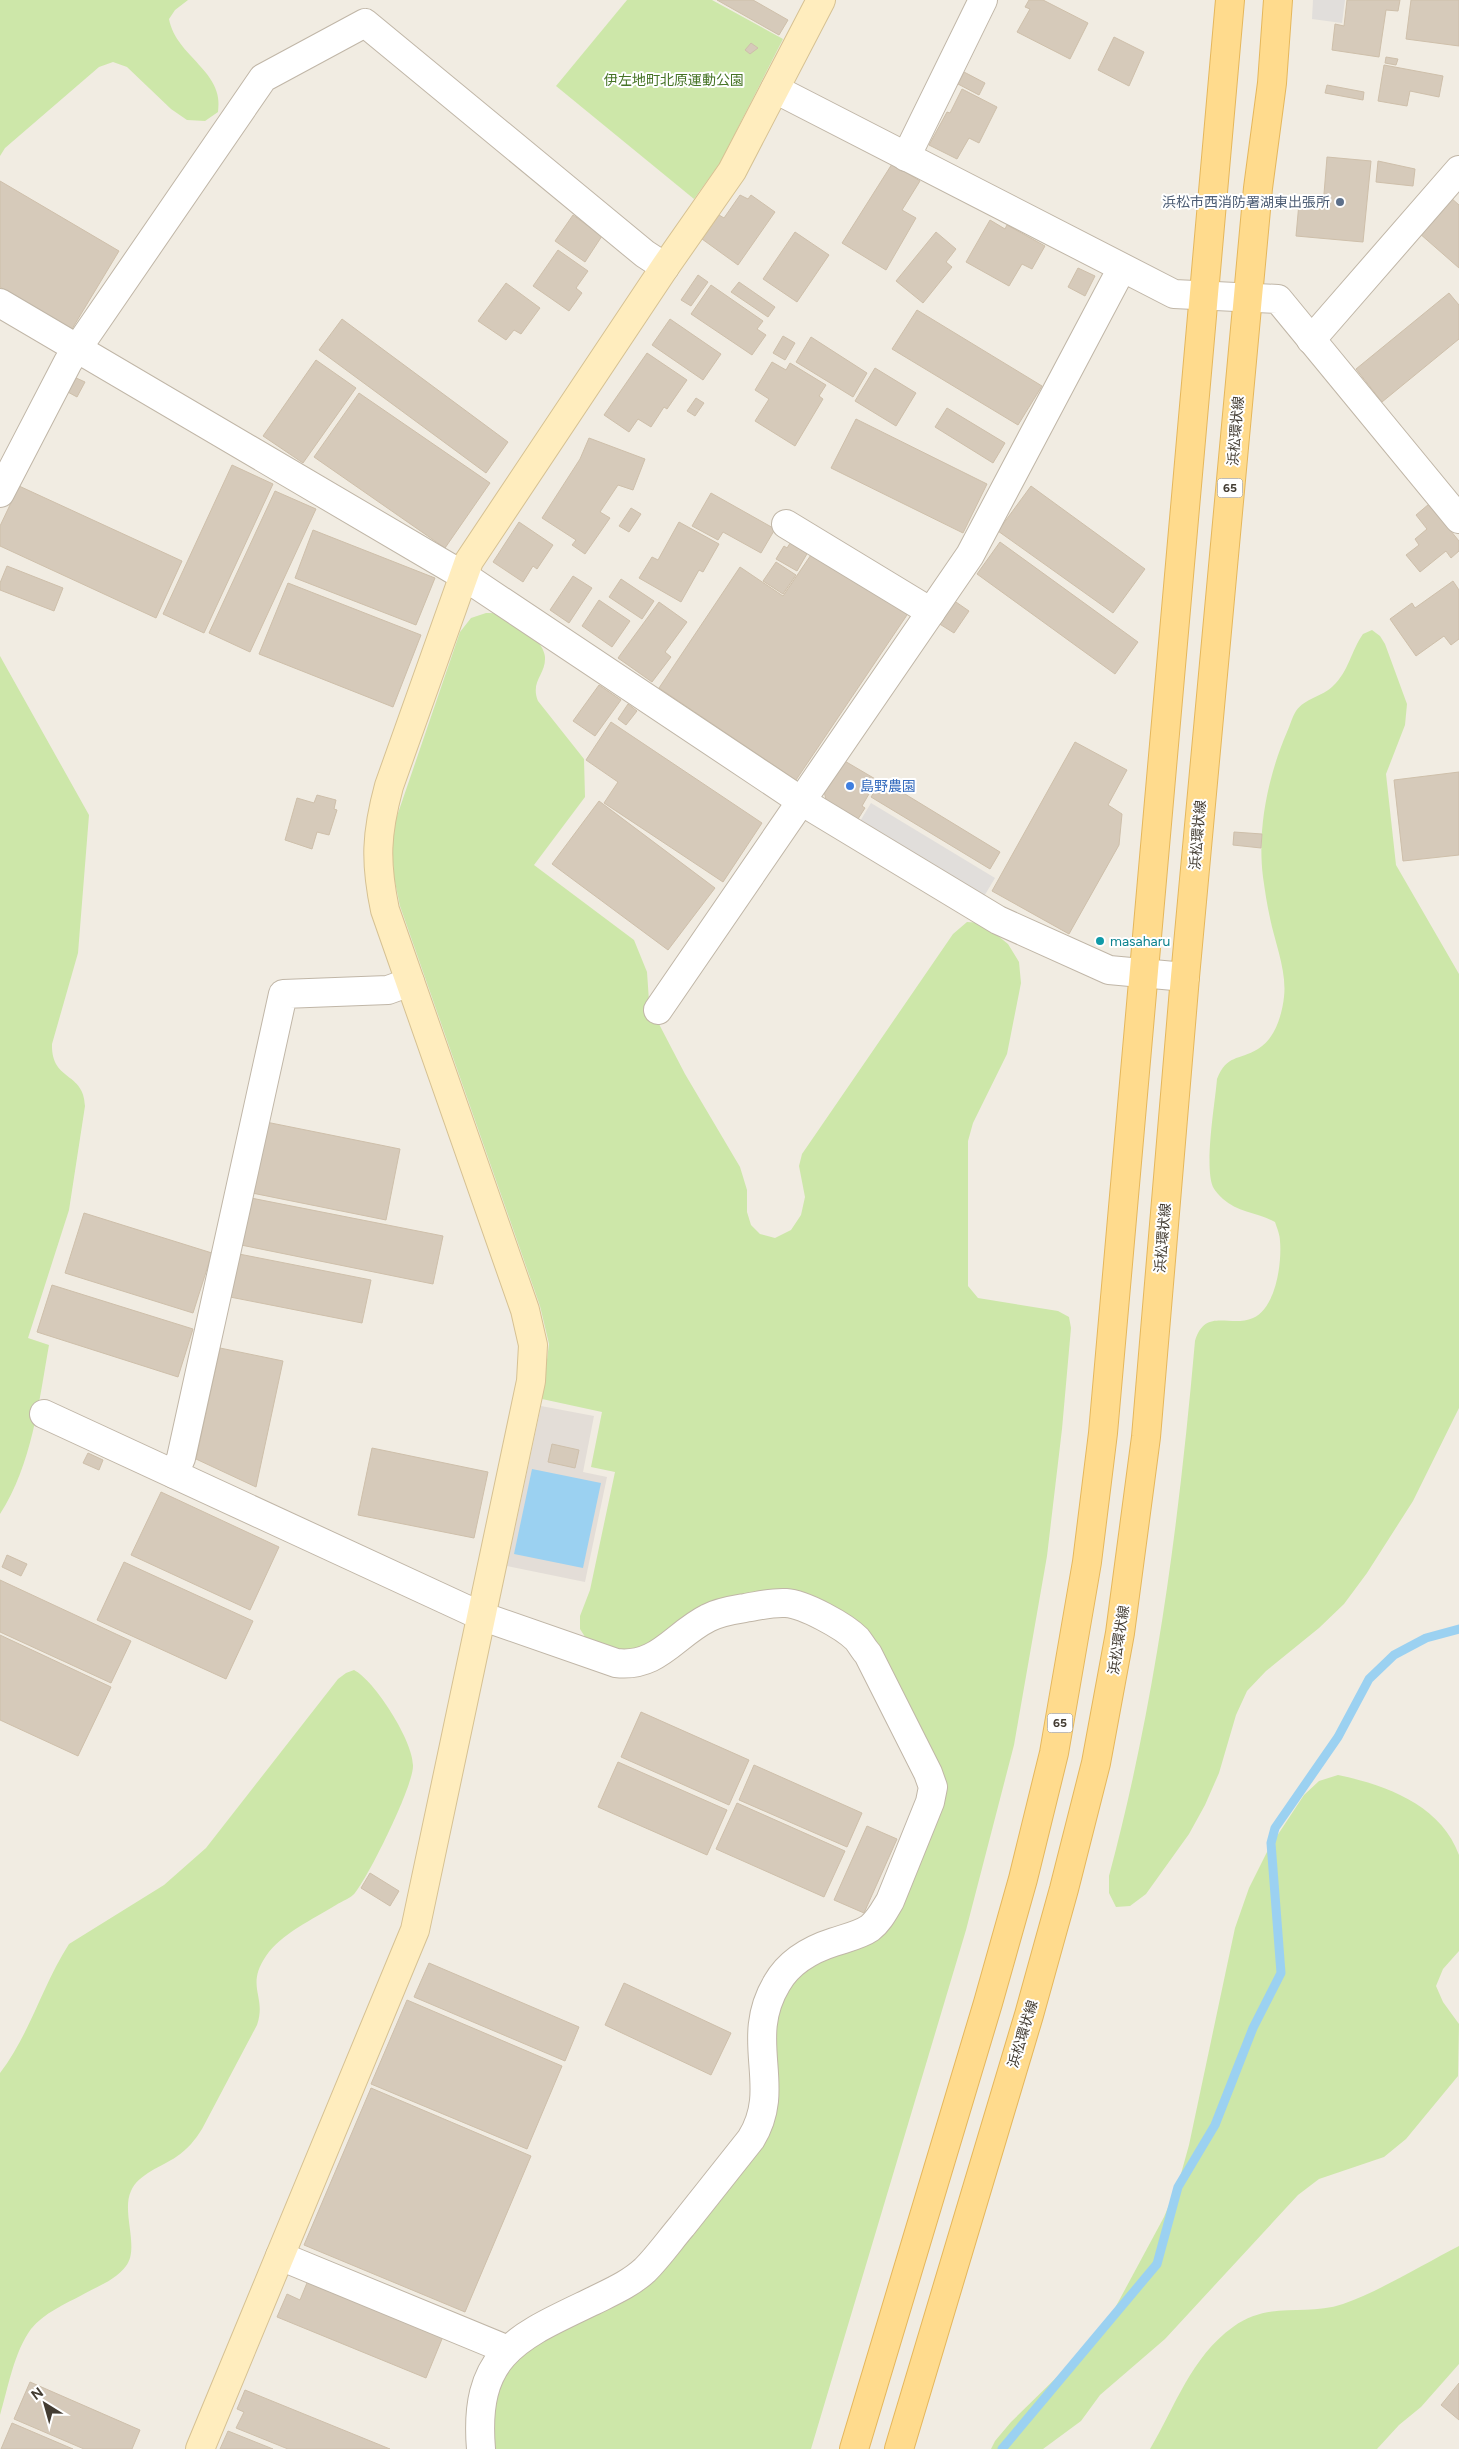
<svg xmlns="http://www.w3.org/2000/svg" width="1459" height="2449" viewBox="0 0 1459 2449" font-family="Figtree,'Noto Sans JP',sans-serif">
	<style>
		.industrial { fill: #e3ddd7 }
		.green { fill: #cde7a9 }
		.parking { fill: #e1dedb }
		.water { fill: #9bd1f1 }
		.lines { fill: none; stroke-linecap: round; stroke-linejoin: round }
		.stream { stroke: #9bd1f1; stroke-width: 9 }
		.building { fill: #d6caba; stroke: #cebfaa }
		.street-casing { stroke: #c0b6a7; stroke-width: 30 }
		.secondary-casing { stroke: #d6c192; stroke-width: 30 }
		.primary-casing { stroke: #e5b75c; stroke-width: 30 }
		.street { stroke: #fff; stroke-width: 28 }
		.secondary { stroke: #ffedbe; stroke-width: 28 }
		.primary { stroke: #ffdb8d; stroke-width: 28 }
		.service-dot { fill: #5c6f8a; stroke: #fff; stroke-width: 2 }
		.shop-dot { fill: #3f7fe0; stroke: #fff; stroke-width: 2 }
		.culture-dot { fill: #0f9aa8; stroke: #fff; stroke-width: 2 }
		.labels { text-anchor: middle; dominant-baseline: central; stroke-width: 4; stroke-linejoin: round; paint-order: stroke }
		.shield { fill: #fff; stroke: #7b7670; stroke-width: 1 }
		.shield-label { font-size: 12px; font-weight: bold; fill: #433c32 }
		.park-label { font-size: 14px; fill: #467426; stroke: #fff }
		.service-label { font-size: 14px; fill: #4e5e75; stroke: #fff; text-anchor: end }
		.street-label { font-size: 14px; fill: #433c32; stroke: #fff }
		.shop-label { font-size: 14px; fill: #366cbe; stroke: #fff; text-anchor: start }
		.culture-label { font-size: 14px; fill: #0d838f; stroke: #fff; text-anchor: start }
	</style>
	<rect width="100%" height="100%" fill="#f1ece2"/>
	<path class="industrial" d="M 541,1406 L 594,1416 L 583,1472 L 607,1477 L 585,1582 L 507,1566 Z"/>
	<g class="green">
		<path d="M 0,0 L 188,0 L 175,10 L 169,19 C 176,57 225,71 218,112 L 205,121 L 187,120 L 171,109 L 127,67 L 113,62 L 99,67 L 5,148 L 0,156 Z"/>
		<path d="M 627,0 L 712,0 L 783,39 L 720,163 L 694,199 L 556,86 Z"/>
		<path d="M 486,613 C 491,613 497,613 501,614 C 516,618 544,641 545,657 C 546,675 530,681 538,701 L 584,759 L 585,797 L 534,865 L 634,940 L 647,972 L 649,1001 L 660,1026 L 685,1074 L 740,1167 L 747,1190 L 747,1212 L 751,1225 L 760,1234 L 775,1238 L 791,1230 L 801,1215 L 805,1197 L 799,1166 L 802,1154 L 953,934 L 967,922 L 982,923 L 1008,944 L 1019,962 L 1021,983 L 1007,1054 L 973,1123 L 968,1141 L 968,1286 L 978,1298 L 1058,1311 L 1069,1317 L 1071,1328 L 1062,1429 L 1047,1556 L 1014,1745 L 966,1930 L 811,2449 L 489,2449 L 491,2397 L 517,2352 L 623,2295 L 758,2144 L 770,2020 L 798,1970 L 856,1944 L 937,1805 L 875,1650 L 789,1594 L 630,1656 L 587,1640 L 580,1629 L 580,1616 L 590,1590 L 615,1472 L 591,1467 L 602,1412 L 542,1399 L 549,1344 L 540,1306 L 400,906 L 394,877 L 392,848 L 396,819 L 460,632 L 471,618 Z"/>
		<path d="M 1372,630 L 1380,636 L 1385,644 L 1407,704 L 1405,725 L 1386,774 L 1396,865 L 1459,974 L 1459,1408 L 1413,1501 L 1367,1573 L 1344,1604 L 1319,1628 L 1266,1671 L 1247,1691 L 1236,1715 L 1219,1773 L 1205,1805 L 1189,1834 L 1146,1894 L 1130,1906 L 1116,1907 L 1109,1893 L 1109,1876 C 1156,1701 1179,1522 1195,1341 C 1205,1307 1230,1328 1253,1318 C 1276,1308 1282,1263 1280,1241 C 1280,1235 1277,1228 1275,1222 C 1259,1213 1237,1212 1223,1199 C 1220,1196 1215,1191 1213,1187 C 1204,1166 1215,1104 1217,1079 C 1227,1054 1238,1061 1258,1049 C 1275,1039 1282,1015 1284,997 C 1287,971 1275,943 1270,918 C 1267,905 1265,891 1263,877 C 1257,829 1268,776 1287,732 C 1290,726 1292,717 1296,711 C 1305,698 1322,697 1333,686 C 1349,671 1351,651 1363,634 Z"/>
		<path d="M 0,656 L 89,815 L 78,953 L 52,1044 C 51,1082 84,1071 85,1106 L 69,1210 L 28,1338 L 49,1345 C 39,1401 32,1465 0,1514 Z"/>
		<path d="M 354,1670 C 375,1681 413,1741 413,1765 C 414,1785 369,1876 355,1893 C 351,1898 342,1901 336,1905 C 312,1920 282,1933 266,1956 C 245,1987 267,1996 257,2025 L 202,2129 C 195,2140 188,2149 176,2157 C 163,2166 138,2174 131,2191 C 121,2212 140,2248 126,2266 C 116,2280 96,2287 82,2295 C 65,2304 44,2313 31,2329 C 14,2352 8,2388 0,2415 L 0,2073 C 30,2034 42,1986 69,1944 L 164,1885 L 206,1848 L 338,1679 L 346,1673 Z"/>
		<path d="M 1338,1775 C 1386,1785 1441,1805 1459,1855 L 1459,1951 L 1443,1969 L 1436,1986 L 1443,2002 L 1459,2024 L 1458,2076 L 1406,2139 L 1384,2157 L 1319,2179 L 1298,2195 L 1165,2339 L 1100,2395 L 1081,2421 L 1043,2449 L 991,2449 L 995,2441 L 1011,2422 L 1101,2334 L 1164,2217 L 1179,2181 L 1189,2145 L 1235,1928 L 1249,1888 L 1269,1848 L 1304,1795 L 1319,1781 Z"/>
		<path d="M 1459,2246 L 1459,2364 L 1421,2407 L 1399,2425 L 1377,2449 L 1150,2449 C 1175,2407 1191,2357 1233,2327 C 1270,2300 1304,2317 1343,2304 C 1380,2291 1424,2264 1459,2246 Z"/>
	</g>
	<g class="parking">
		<path d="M 1313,0 L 1345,0 L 1342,23 L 1312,19 Z"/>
		<path d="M 871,803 L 995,878 L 983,898 L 859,823 Z"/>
	</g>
	<path class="water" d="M 532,1469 L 601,1483 L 583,1568 L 514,1554 Z"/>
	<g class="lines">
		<path class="stream" d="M 1002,2449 L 1157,2264 L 1178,2187 L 1215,2125 L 1253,2028 L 1281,1973 L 1271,1843 L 1275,1828 L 1338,1737 L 1369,1679 L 1394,1655 L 1426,1638 L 1459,1629"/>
	</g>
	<g class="building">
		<path d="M 717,0 L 753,0 L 788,20 L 779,35 Z"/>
		<path d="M 1029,0 L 1043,0 L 1088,23 L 1070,59 L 1017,32 L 1030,9 L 1025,7 Z"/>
		<path d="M 1347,0 L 1400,0 L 1398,11 L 1386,10 L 1379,57 L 1332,50 L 1335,24 L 1344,26 Z"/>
		<path d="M 1411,0 L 1459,0 L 1459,46 L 1406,39 Z"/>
		<path d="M 1114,37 L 1144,52 L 1129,86 L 1098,70 Z"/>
		<path d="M 751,43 L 758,48 L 750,54 L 745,50 Z"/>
		<path d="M 1386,57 L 1398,59 L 1396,65 L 1385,63 Z"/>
		<path d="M 1384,65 L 1443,76 L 1439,97 L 1410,91 L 1407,106 L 1378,101 Z"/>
		<path d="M 964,72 L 985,83 L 979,95 L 958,84 Z"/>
		<path d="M 1327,85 L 1364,92 L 1363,100 L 1325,93 Z"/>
		<path d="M 962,89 L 997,107 L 979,143 L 969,138 L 957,159 L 929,145 L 947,112 L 950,113 Z"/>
		<path d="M 1327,157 L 1371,161 L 1363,242 L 1296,236 L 1299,203 L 1323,206 Z"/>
		<path d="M 1378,161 L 1415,169 L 1413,186 L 1376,182 Z"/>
		<path d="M 892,164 L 920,181 L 902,210 L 916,218 L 886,270 L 842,243 Z"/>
		<path d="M 0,181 L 119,251 L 72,329 L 0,287 Z"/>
		<path d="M 740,195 L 748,199 L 751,195 L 775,212 L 738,265 L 702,239 L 719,215 L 724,218 Z"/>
		<path d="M 1450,197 L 1459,205 L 1459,268 L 1419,233 Z"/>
		<path d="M 573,215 L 602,236 L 585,262 L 555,241 Z"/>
		<path d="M 990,220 L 1005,229 L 1007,225 L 1045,246 L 1032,269 L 1022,264 L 1009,286 L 966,262 Z"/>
		<path d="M 795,232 L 829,255 L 797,302 L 763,279 Z"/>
		<path d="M 936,232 L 956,249 L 946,262 L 952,267 L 923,303 L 896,281 Z"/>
		<path d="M 558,250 L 588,271 L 576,288 L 582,293 L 569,311 L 533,286 Z"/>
		<path d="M 1078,268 L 1095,276 L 1085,296 L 1068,287 Z"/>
		<path d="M 698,275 L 708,282 L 691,306 L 681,300 Z"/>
		<path d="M 739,282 L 775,307 L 768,317 L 731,292 Z"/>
		<path d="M 506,283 L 540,308 L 521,334 L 514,330 L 506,340 L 478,321 Z"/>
		<path d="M 711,285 L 763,321 L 757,329 L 766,335 L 752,355 L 691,314 Z"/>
		<path d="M 1449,293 L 1459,305 L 1459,339 L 1382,402 L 1356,369 Z"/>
		<path d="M 917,310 L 1042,386 L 1018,425 L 892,349 Z"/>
		<path d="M 342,319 L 508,442 L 486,473 L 319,350 Z"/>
		<path d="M 670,319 L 721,354 L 703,380 L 652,345 Z"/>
		<path d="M 783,336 L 795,343 L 785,360 L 773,353 Z"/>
		<path d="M 811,337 L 867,373 L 853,397 L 796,362 Z"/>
		<path d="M 647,353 L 687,380 L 667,409 L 664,407 L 651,427 L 638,419 L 629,432 L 604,415 Z"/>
		<path d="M 316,360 L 356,388 L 303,463 L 263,436 Z"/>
		<path d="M 772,362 L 786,370 L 790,363 L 826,385 L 819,396 L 823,399 L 795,446 L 755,421 L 769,399 L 755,390 Z"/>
		<path d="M 875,368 L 916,393 L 896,426 L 855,401 Z"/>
		<path d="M 74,377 L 85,382 L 77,397 L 66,391 Z"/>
		<path d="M 359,393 L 490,483 L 445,548 L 314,457 Z"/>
		<path d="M 696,398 L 704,403 L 695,416 L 687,411 Z"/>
		<path d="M 947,408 L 1005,443 L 993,463 L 935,427 Z"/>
		<path d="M 856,419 L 987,484 L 963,533 L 831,468 Z"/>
		<path d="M 589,438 L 645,459 L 633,490 L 618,485 L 600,512 L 610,518 L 585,554 L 572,545 L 576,540 L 542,518 L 580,459 Z"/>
		<path d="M 232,465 L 273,484 L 204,633 L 163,614 Z"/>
		<path d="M 19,486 L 182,561 L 156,618 L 0,546 L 0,526 Z"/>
		<path d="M 1031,486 L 1145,569 L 1113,613 L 998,531 Z"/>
		<path d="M 275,491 L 316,509 L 250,652 L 209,633 Z"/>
		<path d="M 711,493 L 775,529 L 761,553 L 723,532 L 718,540 L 692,526 Z"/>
		<path d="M 1429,504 L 1459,541 L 1459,551 L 1451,558 L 1446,551 L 1420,572 L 1406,555 L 1419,545 L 1415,539 L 1427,529 L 1416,515 Z"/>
		<path d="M 631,508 L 641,514 L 629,532 L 619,526 Z"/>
		<path d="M 519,522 L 553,545 L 537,569 L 533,566 L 523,582 L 493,562 Z"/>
		<path d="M 679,522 L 719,544 L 703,572 L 699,570 L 681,602 L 639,578 L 652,557 L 658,560 Z"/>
		<path d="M 313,530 L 435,578 L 416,625 L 295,578 Z"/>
		<path d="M 794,537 L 811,547 L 797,571 L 776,559 L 784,546 L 787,548 Z"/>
		<path d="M 1000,542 L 1138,642 L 1115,674 L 977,574 Z"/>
		<path d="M 815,549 L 909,612 L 796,780 L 659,688 L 740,567 L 783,596 Z"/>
		<path d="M 776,562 L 796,575 L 783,594 L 763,581 Z"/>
		<path d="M 7,566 L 63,588 L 54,611 L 0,590 L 0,583 Z"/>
		<path d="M 573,576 L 592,588 L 569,623 L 550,610 Z"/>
		<path d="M 621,579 L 654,601 L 642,619 L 609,597 Z"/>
		<path d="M 1453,581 L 1459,590 L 1459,639 L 1451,645 L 1444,636 L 1416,656 L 1390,619 L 1412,603 L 1415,608 Z"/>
		<path d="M 288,583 L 421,635 L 393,707 L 259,654 Z"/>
		<path d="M 599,600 L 630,621 L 612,647 L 582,626 Z"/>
		<path d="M 953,600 L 969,611 L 954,633 L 938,623 Z"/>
		<path d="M 659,602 L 687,622 L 665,652 L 671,657 L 652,682 L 618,658 Z"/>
		<path d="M 599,685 L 621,700 L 595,736 L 573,721 Z"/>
		<path d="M 628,704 L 637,711 L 626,725 L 618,719 Z"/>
		<path d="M 611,722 L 762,823 L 723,882 L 604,803 L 618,782 L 586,760 Z"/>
		<path d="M 1075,742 L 1127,770 L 1108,805 L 1122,814 L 1119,845 L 1069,934 L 992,891 Z"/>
		<path d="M 843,760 L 877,780 L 862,806 L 865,808 L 858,819 L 826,800 L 824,791 Z"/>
		<path d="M 1459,772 L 1459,855 L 1403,861 L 1394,780 Z"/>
		<path d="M 882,780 L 1000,852 L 990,869 L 871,797 Z"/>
		<path d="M 317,795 L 336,800 L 334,809 L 337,810 L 329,835 L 317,832 L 312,849 L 285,840 L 297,798 L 314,803 Z"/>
		<path d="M 599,801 L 715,888 L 668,950 L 552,864 Z"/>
		<path d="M 1234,832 L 1262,834 L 1261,848 L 1233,845 Z"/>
		<path d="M 266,1122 L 400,1149 L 386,1220 L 252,1193 Z"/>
		<path d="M 251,1198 L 443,1236 L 433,1284 L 241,1245 Z"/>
		<path d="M 84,1213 L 212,1253 L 193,1313 L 65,1273 Z"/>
		<path d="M 239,1254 L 371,1280 L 362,1323 L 230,1297 Z"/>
		<path d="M 52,1285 L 193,1329 L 178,1377 L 37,1332 Z"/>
		<path d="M 220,1348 L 283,1361 L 256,1487 L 196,1459 Z"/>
		<path d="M 552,1444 L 579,1450 L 575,1468 L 548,1462 Z"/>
		<path d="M 372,1448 L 488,1472 L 474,1538 L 358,1515 Z"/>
		<path d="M 88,1453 L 103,1460 L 99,1470 L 83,1463 Z"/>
		<path d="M 161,1492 L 279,1547 L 250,1610 L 131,1555 Z"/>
		<path d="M 7,1555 L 27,1564 L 21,1576 L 2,1567 Z"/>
		<path d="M 124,1562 L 253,1621 L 226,1679 L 97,1620 Z"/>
		<path d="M 0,1580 L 131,1641 L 111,1683 L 0,1632 Z"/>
		<path d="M 0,1635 L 111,1687 L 78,1756 L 0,1720 Z"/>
		<path d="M 641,1712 L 749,1760 L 729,1805 L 621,1757 Z"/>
		<path d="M 618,1762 L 727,1810 L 707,1855 L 598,1807 Z"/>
		<path d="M 754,1765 L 862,1813 L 847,1847 L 739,1800 Z"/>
		<path d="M 737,1803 L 845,1851 L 824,1897 L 716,1849 Z"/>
		<path d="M 867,1826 L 897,1839 L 864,1913 L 834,1900 Z"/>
		<path d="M 370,1873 L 399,1891 L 390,1906 L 361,1888 Z"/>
		<path d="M 429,1963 L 579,2027 L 565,2061 L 414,1997 Z"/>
		<path d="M 624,1983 L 731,2033 L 711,2075 L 605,2025 Z"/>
		<path d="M 407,2000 L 562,2066 L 527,2149 L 371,2084 Z"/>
		<path d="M 371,2088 L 531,2156 L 465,2312 L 304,2245 Z"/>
		<path d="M 309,2278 L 444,2334 L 426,2378 L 277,2317 L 287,2294 L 300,2300 Z"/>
		<path d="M 30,2382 L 140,2430 L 132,2449 L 84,2449 L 14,2419 Z"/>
		<path d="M 1459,2383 L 1459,2420 L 1441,2405 Z"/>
		<path d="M 245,2390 L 390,2449 L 288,2449 L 236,2428 L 244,2412 L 237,2409 Z"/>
		<path d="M 12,2423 L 73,2449 L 1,2449 Z"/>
		<path d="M 228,2431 L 273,2449 L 220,2449 Z"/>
	</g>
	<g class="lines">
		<defs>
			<g id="street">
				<path d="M 775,89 L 1174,294 L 1278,299 L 1459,519"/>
				<path d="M 906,157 L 983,0"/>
				<path d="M 0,303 L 464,576 L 801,801 L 998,920 L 1109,970 L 1185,977"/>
				<path d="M 1311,340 L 1459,170"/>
				<path d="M 0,493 L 68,362 L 263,78 L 365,23 L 645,254 L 665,267"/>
				<path d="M 786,524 L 931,612"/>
				<path d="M 658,1010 L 970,555 L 1122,268"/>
				<path d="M 44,1414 L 481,1616 L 616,1663 C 658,1668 674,1635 708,1618 C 719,1612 733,1610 745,1608 C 758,1606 772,1602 786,1603 C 804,1604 844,1626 857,1639 C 861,1644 864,1650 868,1654 L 928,1773 L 933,1787 L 930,1802 L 890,1901 C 884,1911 879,1921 870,1928 C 860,1935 846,1938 834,1942 C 812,1949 789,1962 777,1983 C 742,2041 784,2086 751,2139 C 728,2168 705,2197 682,2226 C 670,2240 659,2256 645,2270 C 630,2284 611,2292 593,2301 C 518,2337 473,2353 481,2449"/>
				<path d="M 174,1474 L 181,1458 L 283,994 L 388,990 L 410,982"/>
				<path d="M 280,2256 L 508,2350"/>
			</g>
			<path id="secondary" d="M 200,2449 L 415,1930 L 531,1381 L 533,1345 L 525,1310 L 385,910 C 375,862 376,834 389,786 L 469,561 L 665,267 L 732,171 L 821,0"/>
			<g id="primary">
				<path d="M 854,2449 L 988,2003 L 1023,1879 L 1054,1753 L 1087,1562 L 1103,1433 L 1230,0"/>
				<path d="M 899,2449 L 1029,2015 L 1064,1889 L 1096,1763 L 1120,1633 L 1146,1437 L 1185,977 L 1258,188 L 1272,83 L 1278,0"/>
			</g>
		</defs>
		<use href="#street" class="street-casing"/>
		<use href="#secondary" class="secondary-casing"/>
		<use href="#primary" class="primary-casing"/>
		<use href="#street" class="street"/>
		<use href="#secondary" class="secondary"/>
		<use href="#primary" class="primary"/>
	</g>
	<circle class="service-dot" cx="1340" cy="202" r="5"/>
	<circle class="shop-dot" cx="850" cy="786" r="5"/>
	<circle class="culture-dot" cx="1100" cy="941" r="5"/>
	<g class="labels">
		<g class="shield">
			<rect x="1217.5" y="478.5" width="25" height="19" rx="4"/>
			<rect x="1047.5" y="1713.5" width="25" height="19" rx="4"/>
		</g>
		<g class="shield-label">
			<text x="1230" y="488">65</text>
			<text x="1060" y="1723">65</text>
		</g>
		<g class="park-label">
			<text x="674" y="80">伊左地町北原運動公園</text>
		</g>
		<g class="service-label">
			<text x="1330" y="202">浜松市西消防署湖東出張所</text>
		</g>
		<g class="street-label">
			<text transform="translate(1236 431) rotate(-85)">浜松環状線</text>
			<text transform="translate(1198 835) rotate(-85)">浜松環状線</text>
			<text transform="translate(1163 1238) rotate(-85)">浜松環状線</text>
			<text transform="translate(1119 1640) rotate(-81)">浜松環状線</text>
			<text transform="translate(1023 2034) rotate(-73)">浜松環状線</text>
		</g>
		<g class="shop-label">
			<text x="860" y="786">島野農園</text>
		</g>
		<g class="culture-label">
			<text x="1110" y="941">masaharu</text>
		</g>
	</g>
	<g transform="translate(45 2404) rotate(323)" stroke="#ffffff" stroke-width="4" paint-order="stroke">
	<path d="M0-4L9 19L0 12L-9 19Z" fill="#433c32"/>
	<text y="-8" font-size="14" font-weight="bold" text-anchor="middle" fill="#433c32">N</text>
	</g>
</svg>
